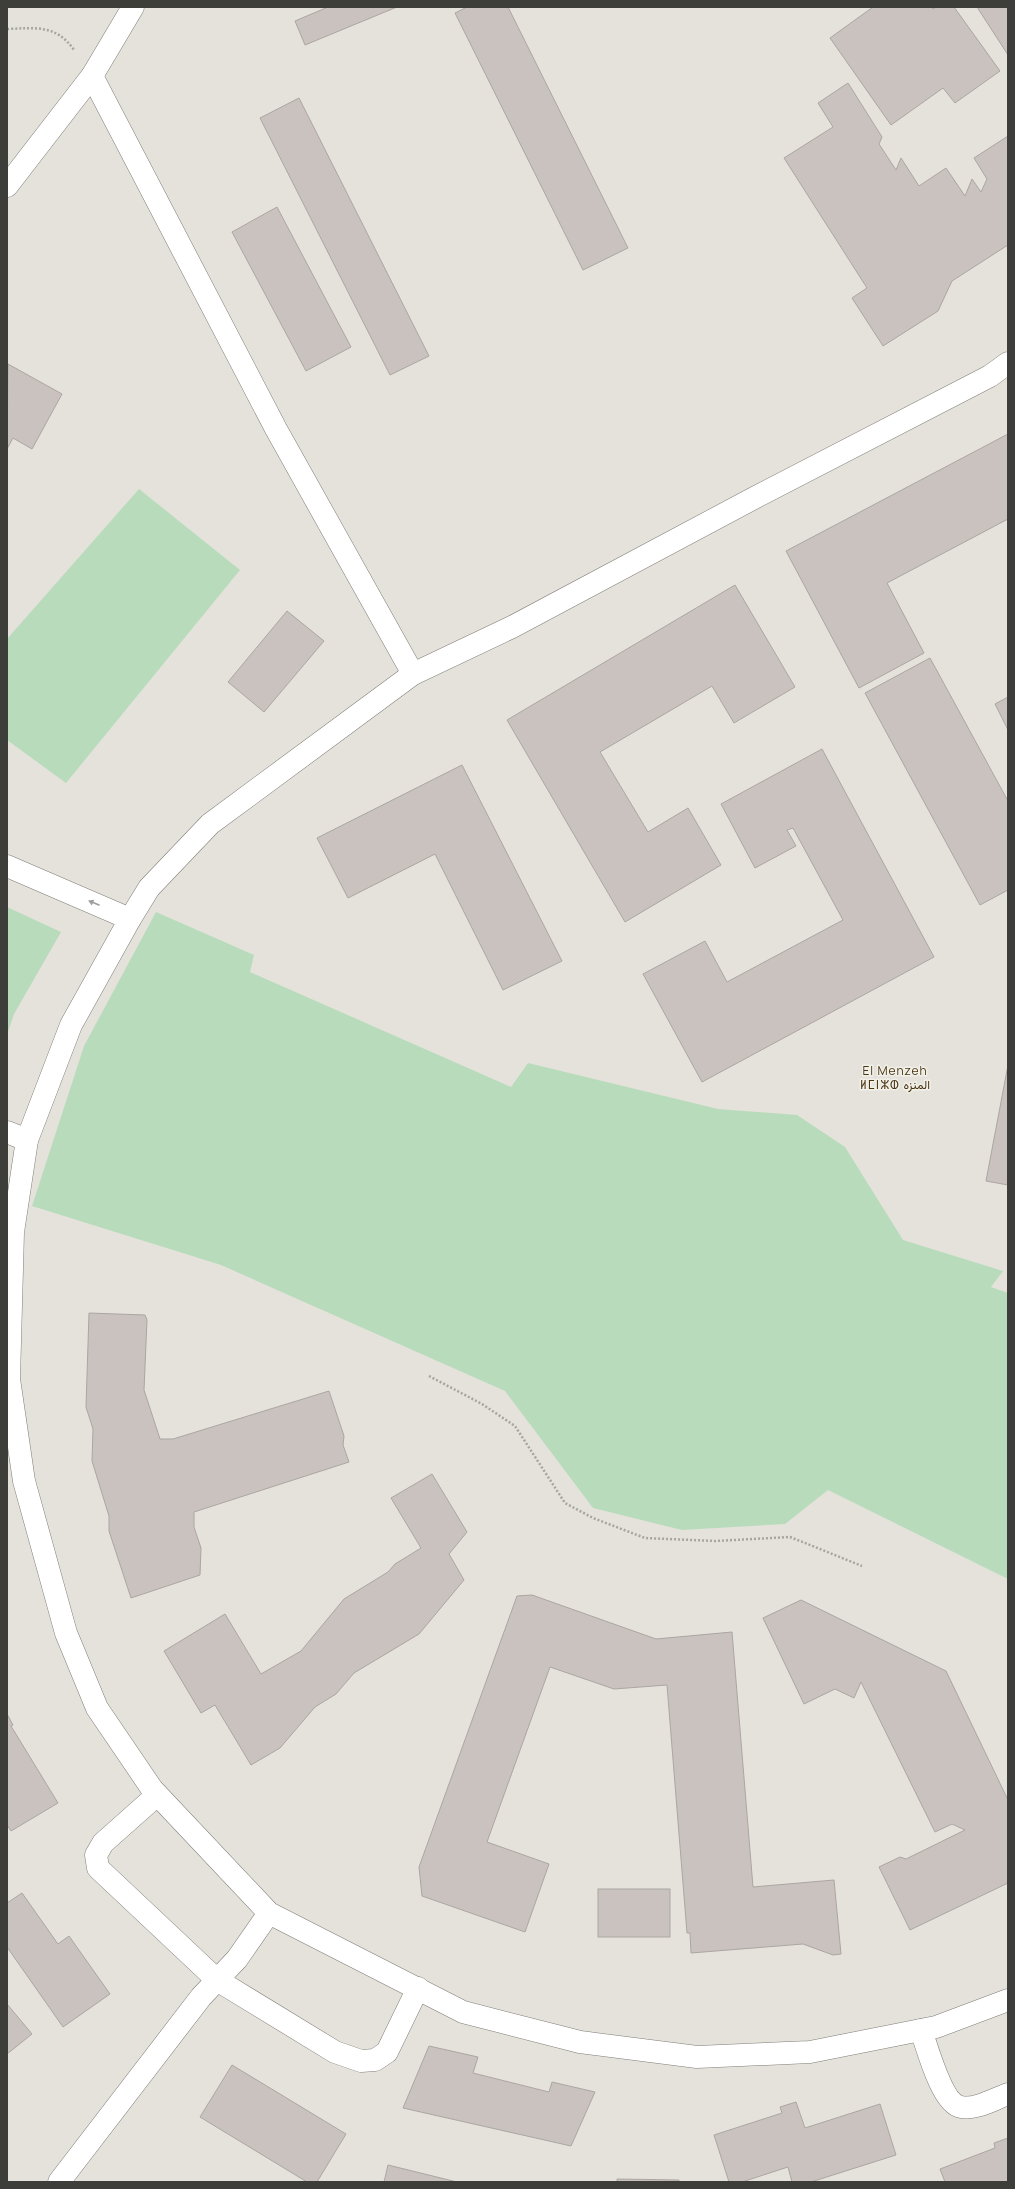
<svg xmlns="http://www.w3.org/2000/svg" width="1015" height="2189" viewBox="0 0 1015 2189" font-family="Manrope,Vazirmatn,'Noto Sans Tifinagh',sans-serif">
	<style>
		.green { fill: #b8dcbb }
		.building { fill: #c9c2be; stroke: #aca6a2 }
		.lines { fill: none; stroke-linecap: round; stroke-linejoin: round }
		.minor-casing { stroke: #807e78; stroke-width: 23 }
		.path { stroke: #a6a59f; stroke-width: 2.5; stroke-dasharray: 2 2; stroke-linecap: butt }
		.minor { stroke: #fff; stroke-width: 22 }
		.oneway { fill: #9e9e9c }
		.labels { text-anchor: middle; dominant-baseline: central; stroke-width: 3; stroke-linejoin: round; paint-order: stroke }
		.quarter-label { font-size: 12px; letter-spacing: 1px; fill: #4b3511; stroke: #f1f0e9 }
	</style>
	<rect width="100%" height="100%" fill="#e4e2db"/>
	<g class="green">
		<path d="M 139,489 L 240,570 L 66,783 L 7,740 L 7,639 Z"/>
		<path d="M 7,907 L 61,932 L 14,1014 L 7,1035 Z"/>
		<path d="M 156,912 L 254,955 L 250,972 L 511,1087 L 528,1063 L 718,1109 L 797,1115 L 845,1147 L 903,1240 L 1003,1271 L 991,1287 L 1008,1293 L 1008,1579 L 828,1490 L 785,1524 L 682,1530 L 593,1508 L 505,1391 L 221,1265 L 32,1206 L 84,1046 Z"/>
	</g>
	<g class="building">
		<path d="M 328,7 L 397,7 L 305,45 L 295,21 Z"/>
		<path d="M 467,7 L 508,7 L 628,248 L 583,270 L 455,13 Z"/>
		<path d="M 873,7 L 932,7 L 933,9 L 936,7 L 954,7 L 1000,71 L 955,103 L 943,88 L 891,125 L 830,38 Z"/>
		<path d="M 977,7 L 1008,7 L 1008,55 Z"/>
		<path d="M 848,83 L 882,137 L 879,144 L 896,170 L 901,158 L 919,186 L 946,168 L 965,196 L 972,179 L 981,192 L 987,179 L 974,158 L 1008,136 L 1008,245 L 952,281 L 938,311 L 883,346 L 852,298 L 867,288 L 784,158 L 833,127 L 818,103 Z"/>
		<path d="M 299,98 L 429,356 L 390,375 L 260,118 Z"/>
		<path d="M 277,207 L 351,347 L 306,371 L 232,232 Z"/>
		<path d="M 8,364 L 62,394 L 32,449 L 13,438 L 7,449 Z"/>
		<path d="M 1008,434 L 1008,519 L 887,583 L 924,653 L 859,688 L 786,551 Z"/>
		<path d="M 735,585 L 795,687 L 734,723 L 712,686 L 600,752 L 648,832 L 688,808 L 721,865 L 625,922 L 507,720 Z"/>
		<path d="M 287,611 L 324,641 L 264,712 L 228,682 Z"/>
		<path d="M 930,658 L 1008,801 L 1008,890 L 980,905 L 865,693 Z"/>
		<path d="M 1008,697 L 1008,730 L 995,704 Z"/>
		<path d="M 822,749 L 934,957 L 702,1082 L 643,974 L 705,941 L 727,982 L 843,920 L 793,828 L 787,830 L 796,846 L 755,868 L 721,804 Z"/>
		<path d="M 462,765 L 562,961 L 503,990 L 435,854 L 348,898 L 317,838 Z"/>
		<path d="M 1008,1065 L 1008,1185 L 986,1181 Z"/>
		<path d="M 89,1313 L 145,1315 L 147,1320 L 144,1390 L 160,1439 L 173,1439 L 329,1391 L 344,1436 L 343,1445 L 349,1462 L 194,1512 L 194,1527 L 201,1548 L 200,1575 L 131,1598 L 109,1531 L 109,1516 L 92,1461 L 93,1429 L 86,1407 Z"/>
		<path d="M 432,1474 L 467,1532 L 449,1554 L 464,1580 L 419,1634 L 354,1673 L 336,1694 L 315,1707 L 280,1748 L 251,1765 L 215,1705 L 201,1713 L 164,1651 L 225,1614 L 261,1674 L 301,1651 L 344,1599 L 388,1572 L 395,1564 L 421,1548 L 391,1498 Z"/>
		<path d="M 532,1595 L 656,1639 L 732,1632 L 753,1887 L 834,1880 L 841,1954 L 833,1955 L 803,1944 L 691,1953 L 690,1933 L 687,1933 L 667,1685 L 614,1689 L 550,1667 L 487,1842 L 549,1864 L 525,1932 L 422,1896 L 419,1867 L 517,1596 Z"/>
		<path d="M 801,1600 L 946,1671 L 1008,1800 L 1008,1883 L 910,1930 L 879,1867 L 900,1857 L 906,1859 L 965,1830 L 952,1824 L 935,1832 L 861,1682 L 854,1698 L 835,1689 L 804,1704 L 763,1618 Z"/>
		<path d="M 7,1714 L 13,1725 L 11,1726 L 58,1803 L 11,1831 L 7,1825 Z"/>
		<rect x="598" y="1889" width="72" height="48"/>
		<path d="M 22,1893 L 58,1944 L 69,1936 L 110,1994 L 63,2027 L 7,1947 L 7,1903 Z"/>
		<path d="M 7,2004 L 32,2034 L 7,2054 Z"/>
		<path d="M 429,2046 L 478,2057 L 473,2073 L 549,2092 L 552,2082 L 595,2092 L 571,2146 L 403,2108 Z"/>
		<path d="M 232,2065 L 346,2134 L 317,2182 L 307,2182 L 200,2117 Z"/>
		<path d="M 796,2102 L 805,2128 L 880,2104 L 896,2155 L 811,2182 L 792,2182 L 788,2167 L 742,2182 L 729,2182 L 714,2135 L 782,2113 L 780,2107 Z"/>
		<path d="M 1008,2138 L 1008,2182 L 945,2182 L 940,2169 L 995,2148 L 994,2143 Z"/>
		<path d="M 388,2165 L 457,2182 L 384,2182 Z"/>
		<path d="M 617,2179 L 679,2180 L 679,2182 L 617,2182 Z"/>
	</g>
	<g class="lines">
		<defs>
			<g id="minor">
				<path d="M 92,76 L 276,429 L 413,674"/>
				<path d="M 7,186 L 92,76 L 133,7"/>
				<path d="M 1008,363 L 990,376 L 756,497 L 512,627 L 413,674 L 210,824 L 149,888 L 130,919 L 71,1025 L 27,1140 L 13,1232 L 9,1379 L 24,1481 L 66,1633 L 97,1708 L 152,1789 L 269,1913 L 463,2012 L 580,2042 L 697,2057 L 810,2052 L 936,2027 L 1008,2000"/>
				<path d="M 7,866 L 130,919"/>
				<path d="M 7,1132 L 27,1140"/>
				<path d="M 157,1795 L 103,1843 L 96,1855 L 98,1868 L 217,1980 L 335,2052 L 361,2061 L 375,2060 L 387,2052 L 418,1988"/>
				<path d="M 921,2030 C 927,2047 942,2104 961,2107 C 976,2110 994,2099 1008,2094"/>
				<path d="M 59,2182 L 201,1997 L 237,1959 L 269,1913"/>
			</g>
		</defs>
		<use href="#minor" class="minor-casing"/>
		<g class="path">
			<path d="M 7,29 C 35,28 56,24 74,50"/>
			<path d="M 429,1376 L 482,1404 L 515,1426 L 565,1503 L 593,1518 L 645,1538 L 715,1541 L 790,1537 L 862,1566"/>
		</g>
		<use href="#minor" class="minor"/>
	</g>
	<defs><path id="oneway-solid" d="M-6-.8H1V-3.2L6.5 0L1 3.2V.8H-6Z"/></defs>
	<use class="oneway" href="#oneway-solid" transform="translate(94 903) rotate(-157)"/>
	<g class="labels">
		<g class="quarter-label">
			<text x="895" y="1070">El Menzeh<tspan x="895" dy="14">ⵍⵎⵏⵣⵀ المنزه</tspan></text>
		</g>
	</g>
	<rect width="1015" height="2189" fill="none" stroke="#3d3d3a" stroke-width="16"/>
</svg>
